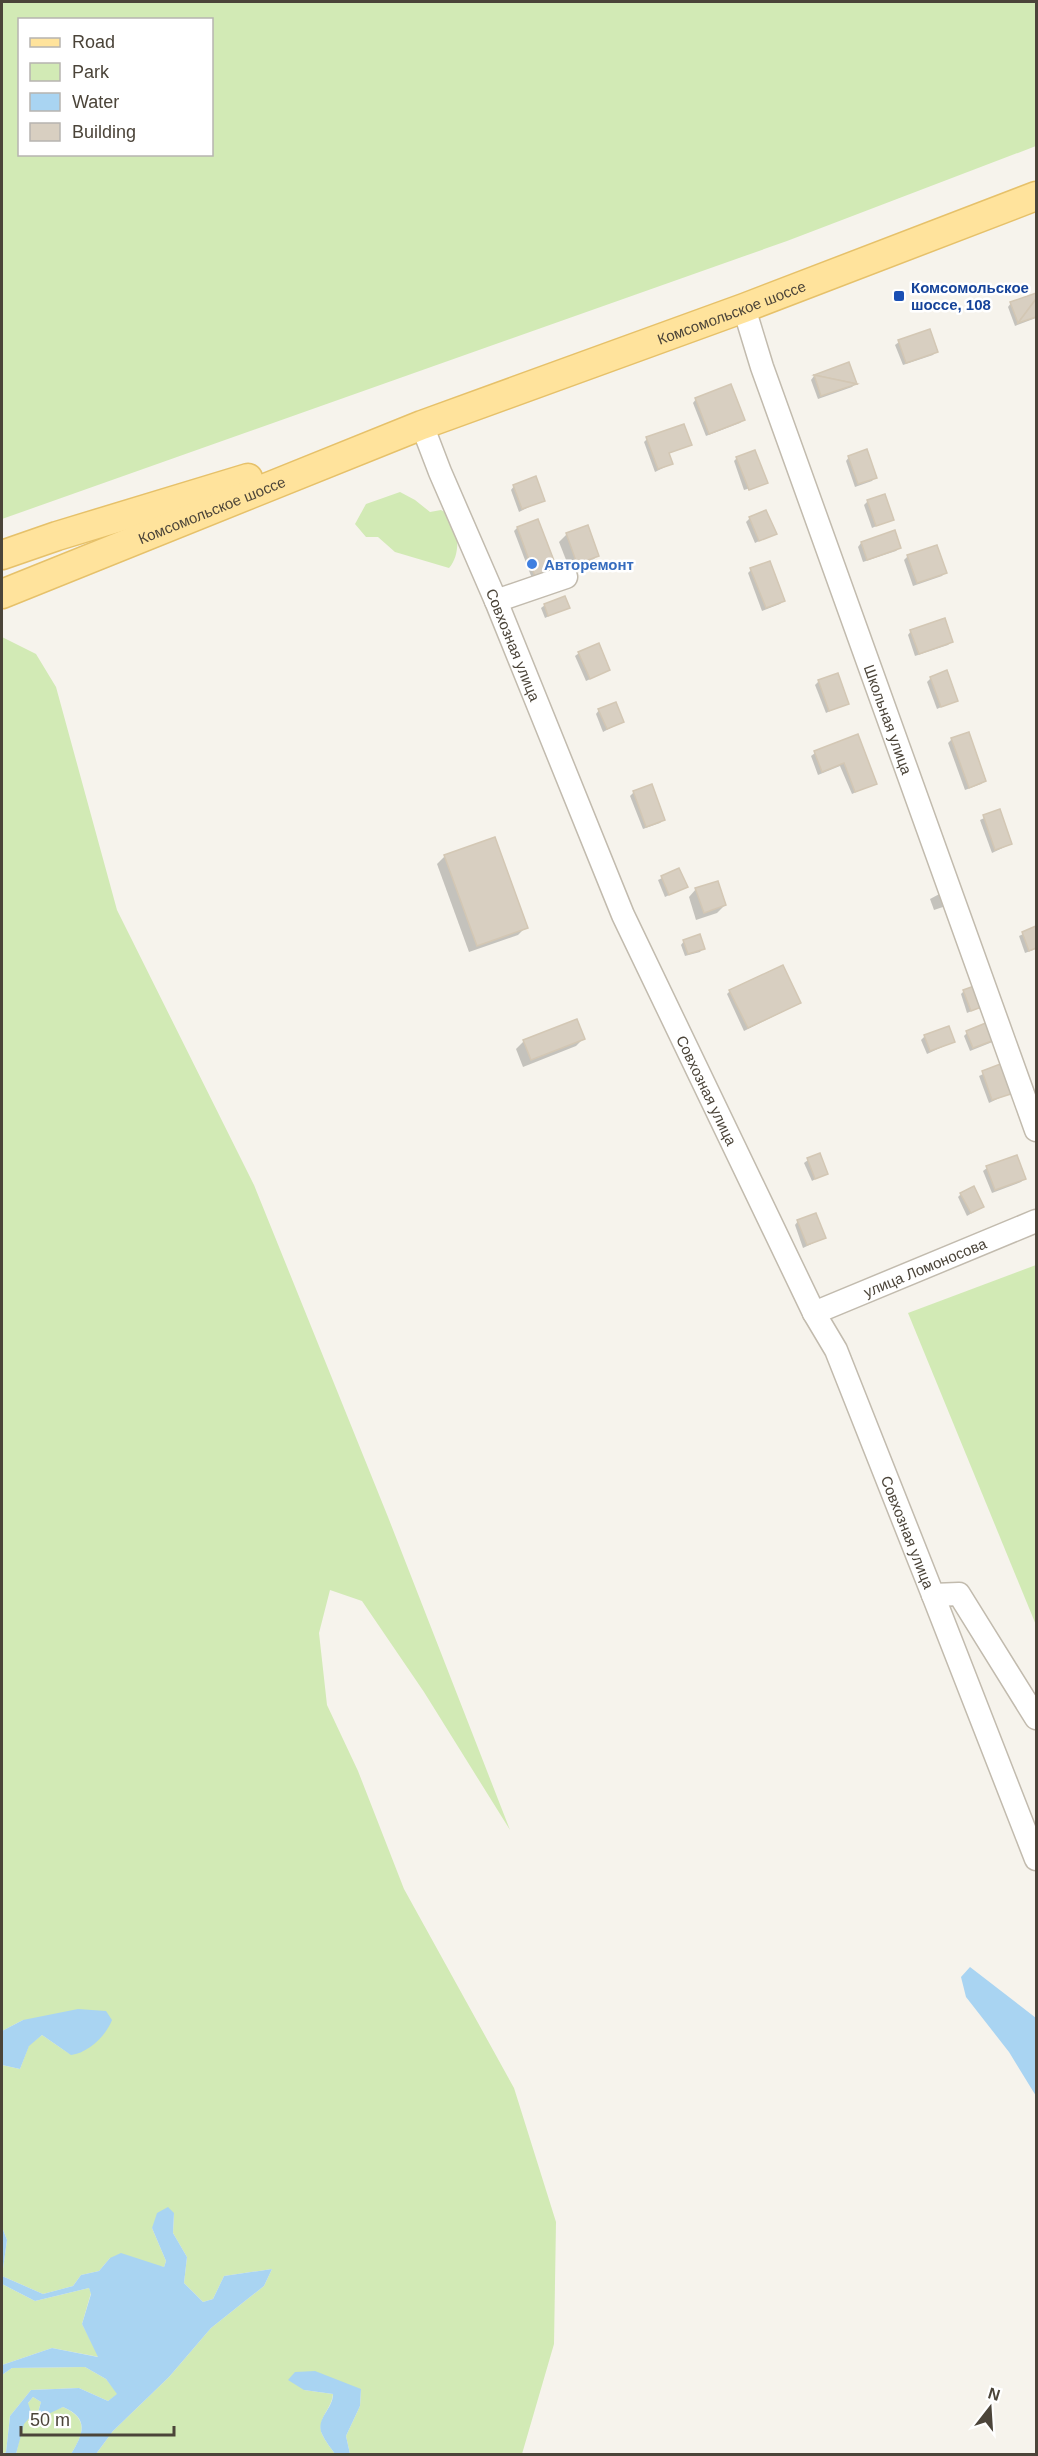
<svg xmlns="http://www.w3.org/2000/svg" width="1038" height="2456" viewBox="0 0 1038 2456" font-family="Arial,sans-serif">
	<style>
		.green { fill: #d2eab5; fill-rule: evenodd }
		.water { fill: #a9d4f2 }
		.shadow { fill: #0003 }
		.building { fill: #d8cfc1; stroke: #d3c7b4; stroke-width: 1.5 }
		.lines { fill: none; stroke-linecap: round; stroke-linejoin: round }
		.minor-casing { stroke: #c2bbae; stroke-width: 25 }
		.major-casing { stroke: #e6c16a; stroke-width: 31 }
		.minor { stroke: #fff; stroke-width: 22 }
		.major { stroke: #ffe39c; stroke-width: 28 }
		.transit-dot { fill: #1a4fb4; stroke: #fff; stroke-width: 2 }
		.shop-dot { fill: #3f7fe0; stroke: #fff; stroke-width: 2 }
		.labels { text-anchor: middle; dominant-baseline: central; stroke-width: 5; stroke-linejoin: round; paint-order: stroke }
		.transit-label { font-size: 15px; font-weight: bold; fill: #164399; stroke: #fff; text-anchor: start }
		.street-label { font-size: 15px; fill: #4b4439; stroke: #fff }
		.shop-label { font-size: 15px; font-weight: bold; fill: #366cbe; stroke: #fff; text-anchor: start }
	</style>
	<rect width="100%" height="100%" fill="#f6f3ec"/>
	<g class="green">
		<path d="M 2,2 L 1036,2 L 1036,146 L 787,241 L 2,519 ZM 20,20 L 212,20 L 212,154 L 20,154 Z"/>
		<path d="M 400,492 L 415,500 L 430,512 L 441,510 L 452,516 C 458,533 461,554 449,568 L 395,552 L 378,537 L 366,537 L 355,524 L 366,504 Z"/>
		<path d="M 2,637 L 36,654 L 56,687 L 117,910 L 254,1185 L 388,1517 L 510,1830 L 424,1692 L 362,1601 L 330,1590 L 319,1633 L 327,1705 L 358,1771 L 404,1889 L 514,2088 L 556,2222 L 554,2344 L 522,2454 L 350,2454 L 346,2436 L 360,2406 L 361,2389 L 304,2390 L 333,2394 C 332,2409 316,2419 322,2434 C 325,2441 331,2448 335,2454 L 96,2454 L 113,2431 L 169,2377 L 211,2328 L 264,2286 L 272,2269 L 224,2276 L 213,2299 L 203,2302 L 184,2283 L 187,2257 L 173,2233 L 174,2213 L 152,2228 L 166,2261 L 164,2267 L 110,2258 L 99,2271 L 81,2275 L 73,2286 L 43,2294 L 2,2276 L 7,2240 L 2,2227 L 2,2065 L 20,2069 L 29,2045 L 42,2035 L 71,2055 L 23,2020 L 2,2031 Z"/>
		<path d="M 1036,1265 L 1036,1625 L 908,1313 Z"/>
		<path d="M 2,2284 L 35,2301 L 89,2288 L 91,2293 L 82,2324 L 99,2357 L 52,2348 L 2,2365 Z"/>
		<path d="M 85,2367 L 106,2379 L 118,2394 L 108,2401 L 79,2388 L 31,2390 L 10,2416 L 6,2452 L 2,2454 L 2,2375 L 12,2368 Z"/>
		<path d="M 33,2397 L 41,2402 L 37,2416 L 63,2407 C 90,2419 83,2435 71,2454 L 16,2454 L 28,2403 Z"/>
	</g>
	<g class="water">
		<path d="M 970,1967 L 1036,2018 L 1036,2096 L 1009,2052 L 966,1997 L 961,1977 Z"/>
		<path d="M 78,2009 L 106,2011 L 112,2020 C 106,2036 88,2053 71,2055 L 42,2035 L 29,2046 L 20,2069 L 2,2065 L 2,2031 L 23,2020 Z"/>
		<path d="M 168,2207 L 174,2213 L 173,2233 L 187,2257 L 184,2283 L 203,2302 L 213,2299 L 224,2276 L 272,2269 L 264,2286 L 211,2328 L 169,2377 L 113,2431 L 96,2454 L 71,2454 C 83,2435 90,2418 63,2407 L 40,2418 L 37,2416 L 41,2402 L 33,2397 L 28,2403 L 32,2415 L 24,2424 L 16,2454 L 3,2454 L 6,2452 L 10,2416 L 31,2390 L 79,2388 L 108,2401 L 117,2394 L 106,2379 L 85,2367 L 12,2368 L 2,2375 L 2,2365 L 52,2348 L 98,2357 L 82,2324 L 91,2294 L 89,2288 L 35,2301 L 2,2284 L 2,2227 L 7,2240 L 2,2276 L 43,2294 L 73,2286 L 81,2275 L 99,2271 L 110,2258 L 121,2253 L 164,2267 L 166,2261 L 152,2228 L 157,2213 Z"/>
		<path d="M 315,2371 L 361,2389 L 360,2406 L 346,2436 L 350,2454 L 335,2454 C 331,2448 325,2441 322,2434 C 315,2419 333,2409 333,2394 L 304,2390 L 288,2380 L 295,2372 Z"/>
	</g>
	<g class="shadow">
		<path d="M 1036,294 L 1036,318 L 1015,326 L 1008,307 L 1011,303 Z"/>
		<path d="M 899,342 L 936,351 L 933,355 L 903,365 L 895,345 Z"/>
		<path d="M 814,376 L 855,384 L 852,387 L 818,399 L 811,380 Z"/>
		<path d="M 696,399 L 743,420 L 740,423 L 706,436 L 693,403 Z"/>
		<path d="M 647,439 L 690,444 L 668,454 L 671,464 L 655,472 L 644,442 Z"/>
		<path d="M 849,457 L 875,477 L 872,481 L 855,487 L 846,461 Z"/>
		<path d="M 737,458 L 766,483 L 744,490 L 734,461 Z"/>
		<path d="M 514,486 L 543,500 L 519,512 L 511,490 Z"/>
		<path d="M 868,501 L 892,519 L 872,528 L 864,505 Z"/>
		<path d="M 750,518 L 775,533 L 755,543 L 746,522 Z"/>
		<path d="M 517,528 L 556,570 L 533,581 L 514,531 Z"/>
		<path d="M 894,532 L 900,547 L 896,551 L 863,562 L 858,547 L 861,543 Z"/>
		<path d="M 567,534 L 598,555 L 590,563 L 570,570 L 559,542 Z"/>
		<path d="M 936,547 L 945,572 L 942,576 L 913,586 L 904,560 L 907,557 Z"/>
		<path d="M 751,570 L 784,600 L 780,604 L 762,611 L 748,573 Z"/>
		<path d="M 545,605 L 568,607 L 545,618 L 541,608 Z"/>
		<path d="M 911,631 L 952,641 L 948,645 L 915,656 L 908,635 Z"/>
		<path d="M 579,653 L 609,670 L 586,681 L 575,656 Z"/>
		<path d="M 931,678 L 956,700 L 937,709 L 927,682 Z"/>
		<path d="M 819,681 L 847,703 L 826,713 L 815,685 Z"/>
		<path d="M 599,710 L 622,722 L 603,732 L 596,714 Z"/>
		<path d="M 857,736 L 875,783 L 852,794 L 840,766 L 818,775 L 811,756 L 815,753 Z"/>
		<path d="M 952,739 L 985,781 L 981,784 L 965,790 L 948,743 Z"/>
		<path d="M 634,792 L 663,820 L 660,823 L 643,829 L 630,796 Z"/>
		<path d="M 999,811 L 1011,844 L 992,853 L 980,820 Z"/>
		<path d="M 445,856 L 526,927 L 518,935 L 469,952 L 437,864 Z"/>
		<path d="M 679,870 L 686,887 L 665,897 L 658,880 Z"/>
		<path d="M 696,889 L 725,905 L 717,913 L 696,920 L 689,897 Z"/>
		<path d="M 945,891 L 946,906 L 934,910 L 930,899 Z"/>
		<path d="M 1036,928 L 1036,949 L 1025,953 L 1019,936 Z"/>
		<path d="M 684,941 L 703,948 L 700,952 L 685,956 L 681,945 Z"/>
		<path d="M 730,991 L 800,1003 L 744,1031 L 727,994 Z"/>
		<path d="M 964,991 L 983,1006 L 967,1013 L 961,994 Z"/>
		<path d="M 967,1033 L 995,1041 L 970,1051 L 964,1036 Z"/>
		<path d="M 925,1036 L 953,1042 L 927,1054 L 921,1040 Z"/>
		<path d="M 583,1039 L 576,1046 L 523,1067 L 516,1049 L 524,1041 Z"/>
		<path d="M 1002,1065 L 1012,1092 L 989,1103 L 979,1076 Z"/>
		<path d="M 808,1160 L 826,1173 L 812,1181 L 804,1163 Z"/>
		<path d="M 987,1168 L 1024,1179 L 1021,1182 L 992,1193 L 983,1171 Z"/>
		<path d="M 961,1194 L 982,1207 L 967,1216 L 958,1197 Z"/>
		<path d="M 798,1221 L 824,1238 L 803,1248 L 795,1225 Z"/>
	</g>
	<g class="building">
		<path d="M 1036,293 L 1036,299 L 1018,323 L 1010,302 Z"/>
		<path d="M 1036,299 L 1036,317 L 1018,323 Z"/>
		<path d="M 930,329 L 938,352 L 906,363 L 898,340 Z"/>
		<path d="M 849,362 L 857,384 L 814,375 Z"/>
		<path d="M 814,375 L 857,384 L 821,396 Z"/>
		<path d="M 731,384 L 745,420 L 709,434 L 695,398 Z"/>
		<path d="M 684,424 L 692,445 L 669,453 L 673,464 L 658,469 L 646,437 Z"/>
		<path d="M 867,449 L 877,478 L 858,484 L 848,456 Z"/>
		<path d="M 755,450 L 768,483 L 749,490 L 736,457 Z"/>
		<path d="M 536,476 L 545,501 L 522,509 L 513,485 Z"/>
		<path d="M 885,494 L 894,520 L 876,526 L 867,500 Z"/>
		<path d="M 766,510 L 777,534 L 759,541 L 749,517 Z"/>
		<path d="M 538,519 L 558,571 L 536,579 L 517,527 Z"/>
		<path d="M 588,525 L 599,556 L 577,564 L 566,533 Z"/>
		<path d="M 895,530 L 901,548 L 867,560 L 861,542 Z"/>
		<path d="M 937,545 L 947,573 L 917,583 L 907,555 Z"/>
		<path d="M 770,561 L 785,601 L 766,608 L 750,568 Z"/>
		<path d="M 565,596 L 570,608 L 548,616 L 544,604 Z"/>
		<path d="M 945,618 L 953,642 L 919,654 L 910,630 Z"/>
		<path d="M 599,643 L 610,670 L 590,679 L 578,652 Z"/>
		<path d="M 947,670 L 958,701 L 941,707 L 930,677 Z"/>
		<path d="M 838,673 L 849,704 L 829,711 L 818,680 Z"/>
		<path d="M 616,702 L 624,722 L 607,729 L 598,709 Z"/>
		<path d="M 969,732 L 986,781 L 969,788 L 951,738 Z"/>
		<path d="M 858,734 L 877,784 L 855,792 L 844,763 L 822,772 L 814,751 Z"/>
		<path d="M 652,784 L 665,820 L 646,827 L 633,791 Z"/>
		<path d="M 1000,809 L 1012,844 L 995,850 L 983,815 Z"/>
		<path d="M 495,837 L 528,928 L 477,946 L 444,855 Z"/>
		<path d="M 679,868 L 688,887 L 669,895 L 661,876 Z"/>
		<path d="M 718,881 L 726,905 L 704,913 L 695,888 Z"/>
		<path d="M 1036,926 L 1036,948 L 1029,951 L 1022,932 Z"/>
		<path d="M 700,934 L 705,949 L 688,954 L 683,940 Z"/>
		<path d="M 783,965 L 801,1003 L 748,1028 L 729,990 Z"/>
		<path d="M 977,985 L 984,1006 L 971,1011 L 963,990 Z"/>
		<path d="M 577,1019 L 585,1039 L 531,1060 L 523,1040 Z"/>
		<path d="M 993,1020 L 1000,1038 L 973,1048 L 966,1031 Z"/>
		<path d="M 949,1026 L 955,1042 L 930,1051 L 924,1035 Z"/>
		<path d="M 1003,1063 L 1014,1093 L 992,1100 L 982,1071 Z"/>
		<path d="M 820,1153 L 828,1174 L 815,1179 L 807,1158 Z"/>
		<path d="M 1017,1155 L 1026,1179 L 995,1190 L 986,1166 Z"/>
		<path d="M 974,1186 L 984,1207 L 971,1213 L 960,1193 Z"/>
		<path d="M 816,1213 L 826,1238 L 807,1245 L 797,1220 Z"/>
	</g>
	<g class="lines">
		<defs>
			<g id="minor">
				<path id="s1" d="M 744,308 L 762,367 L 1036,1130"/>
				<path id="s2" d="M 422,425 L 440,472 L 496,601 L 623,915 L 814,1313 L 836,1350 L 933,1595 L 959,1594 L 1036,1718"/>
				<path d="M 496,601 L 566,577"/>
				<path id="s3" d="M 814,1313 L 1036,1221"/>
				<path d="M 933,1595 L 1036,1859"/>
			</g>
			<g id="major">
				<path d="M 2,555 L 57,536 L 248,478"/>
				<path id="s4" d="M 2,594 L 422,425 L 744,308 L 1036,196"/>
			</g>
		</defs>
		<use href="#minor" class="minor-casing"/>
		<use href="#major" class="major-casing"/>
		<use href="#minor" class="minor"/>
		<use href="#major" class="major"/>
	</g>
	<rect class="transit-dot" x="893" y="290" width="12" height="12" rx="3"/>
	<circle class="shop-dot" cx="532" cy="564" r="6"/>
	<g class="labels">
		<g class="transit-label">
			<text x="911" y="287">Комсомольское<tspan x="911" dy="17">шоссе, 108</tspan></text>
		</g>
		<g class="street-label">
			<text stroke="none"><textPath href="#s4" startOffset="782">Комсомольское шоссе</textPath></text>
			<text stroke="none"><textPath href="#s4" startOffset="226">Комсомольское шоссе</textPath></text>
			<text stroke="none"><textPath href="#s2" startOffset="238">Совхозная улица</textPath></text>
			<text stroke="none"><textPath href="#s1" startOffset="436">Школьная улица</textPath></text>
			<text stroke="none"><textPath href="#s2" startOffset="724">Совхозная улица</textPath></text>
			<text stroke="none"><textPath href="#s3" startOffset="120">улица Ломоносова</textPath></text>
			<text stroke="none"><textPath href="#s2" startOffset="1210">Совхозная улица</textPath></text>
		</g>
		<g class="shop-label">
			<text x="544" y="564">Авторемонт</text>
		</g>
	</g>
	<rect width="1038" height="2456" fill="none" stroke="#4b4439" stroke-width="6"/>
	<rect x="18" y="18" width="195" height="138" fill="#ffffff" stroke="#b7b4b0" stroke-width="1.5"/>
	<rect x="30" y="38" width="30" height="9" fill="#ffe39c" stroke="#b7b4b0" stroke-width="1.5"/>
	<text x="72" y="48" font-size="18" fill="#4b4439">Road</text>
	<rect x="30" y="63" width="30" height="18" fill="#d2eab5" stroke="#b7b4b0" stroke-width="1.5"/>
	<text x="72" y="78" font-size="18" fill="#4b4439">Park</text>
	<rect x="30" y="93" width="30" height="18" fill="#a9d4f2" stroke="#b7b4b0" stroke-width="1.5"/>
	<text x="72" y="108" font-size="18" fill="#4b4439">Water</text>
	<rect x="30" y="123" width="30" height="18" fill="#d8cfc1" stroke="#b7b4b0" stroke-width="1.5"/>
	<text x="72" y="138" font-size="18" fill="#4b4439">Building</text>
	<g transform="translate(990 2408) rotate(17)" stroke="#ffffff" stroke-width="4.5" paint-order="stroke">
	<path d="M0-4.5L10 22L0 15L-10 22Z" fill="#4b4439"/>
	<text y="-9" font-size="16" font-weight="bold" text-anchor="middle" fill="#4b4439">N</text>
	</g>
	<path d="M21 2426v9h153v-9" fill="none" stroke="#4b4439" stroke-width="3"/>
	<text x="30" y="2426" font-size="18" fill="#4b4439" stroke="#ffffff" stroke-width="4.5" paint-order="stroke">50 m</text>
</svg>
